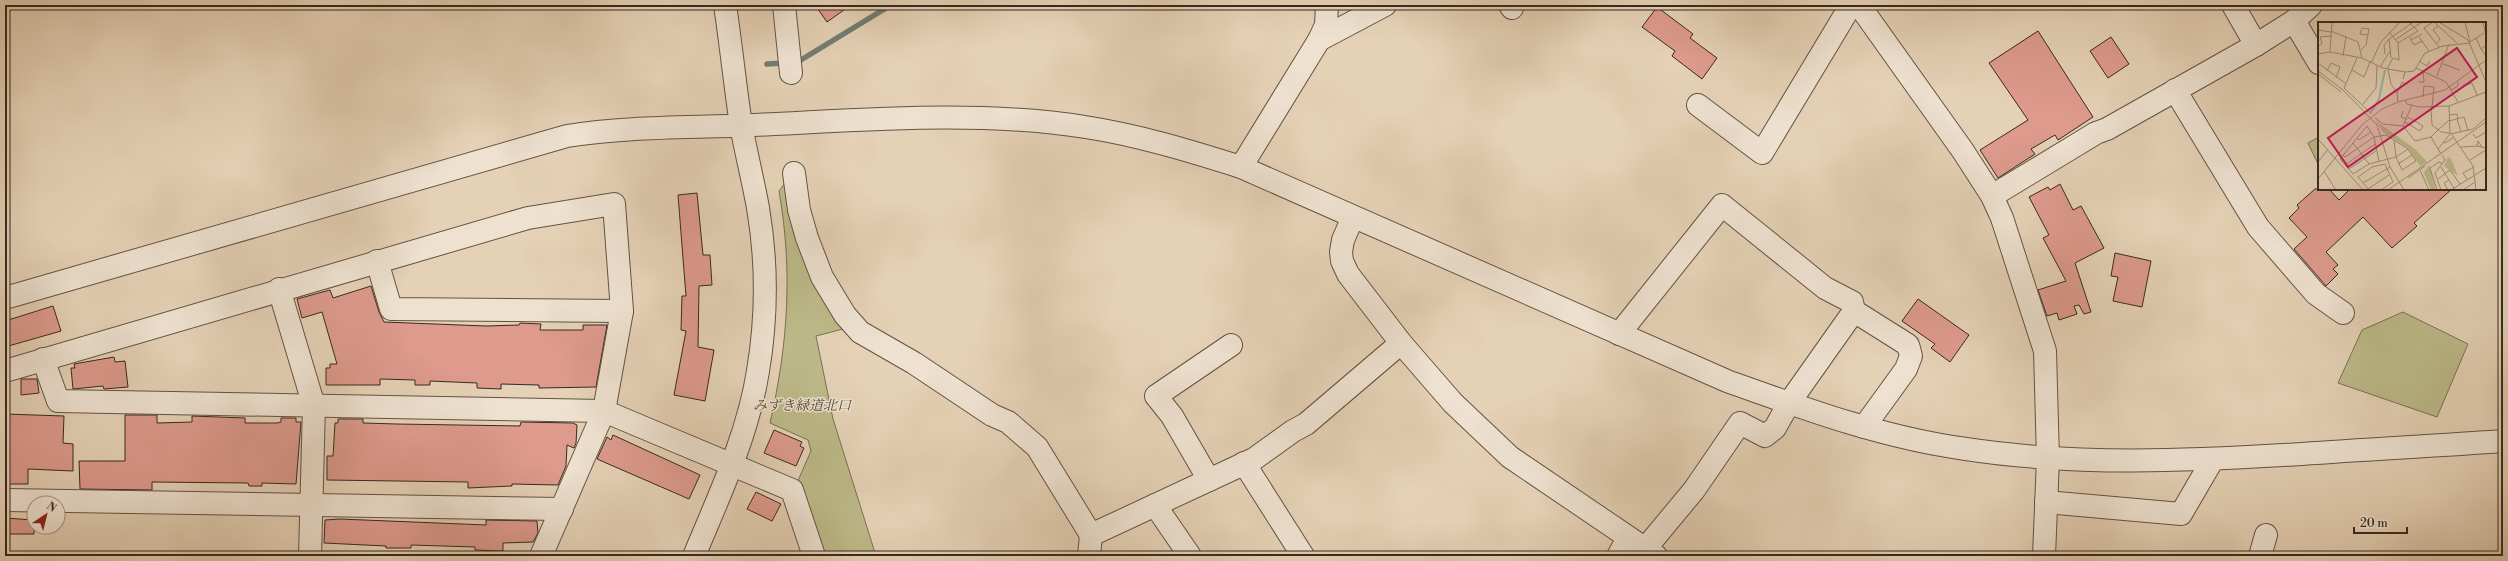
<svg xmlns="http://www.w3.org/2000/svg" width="2508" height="561" viewBox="0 0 2508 561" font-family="'Libre Bodoni','Noto Serif JP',serif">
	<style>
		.green { fill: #bcb988; stroke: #7a7153 }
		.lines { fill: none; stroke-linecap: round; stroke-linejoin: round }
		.stream { stroke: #707e73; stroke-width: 5.5 }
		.building { fill: #dd9a8d; stroke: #38291e }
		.minor-casing { stroke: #635344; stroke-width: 24 }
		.minor { stroke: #eee1d0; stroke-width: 22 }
		.labels { text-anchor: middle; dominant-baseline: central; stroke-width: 3; stroke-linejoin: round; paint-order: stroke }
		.park-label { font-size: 14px; font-style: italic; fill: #524633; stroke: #eee1d0 }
		.inset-river { fill: none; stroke: #96b7ac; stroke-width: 2 }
		.inset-road { fill: none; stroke: #a08e79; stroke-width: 1 }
		.view { fill: #c2185b; fill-opacity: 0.15; stroke: #c2185b; stroke-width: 2 }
		.inset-edge { fill: none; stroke: #38291e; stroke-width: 2 }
	</style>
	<rect width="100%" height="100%" fill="#e5d1b6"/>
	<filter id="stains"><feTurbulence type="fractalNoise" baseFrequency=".005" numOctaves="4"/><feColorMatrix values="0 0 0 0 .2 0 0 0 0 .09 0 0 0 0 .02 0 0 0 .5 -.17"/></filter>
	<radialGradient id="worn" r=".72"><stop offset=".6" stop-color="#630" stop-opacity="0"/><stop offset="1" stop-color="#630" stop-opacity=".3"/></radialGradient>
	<g class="green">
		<path d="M 2319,137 L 2319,166 L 2308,143 Z"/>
		<path d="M 789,178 L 845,326 L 843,329 L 816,336 L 833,419 L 876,556 L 820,556 L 797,483 L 811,451 L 808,440 L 770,423 C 788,344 793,271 779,191 Z"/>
		<path d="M 2403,312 L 2468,344 L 2437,417 L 2338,383 L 2362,330 Z"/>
	</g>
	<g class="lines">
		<g class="stream">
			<path d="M 796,63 L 891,5"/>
			<path d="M 767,64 L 785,63"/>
		</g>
	</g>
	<g class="building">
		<path d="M 815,5 L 851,5 L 827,22 Z"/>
		<path d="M 1657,7 L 1693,34 L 1690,38 L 1717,58 L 1702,79 L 1672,56 L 1675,51 L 1642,27 Z"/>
		<path d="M 2038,31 L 2093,117 L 2058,140 L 2055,135 L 2031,149 L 2035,154 L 1998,178 L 1980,150 L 2028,120 L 1989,63 Z"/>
		<path d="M 2111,37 L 2129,64 L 2108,78 L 2090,51 Z"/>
		<path d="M 2060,184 L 2073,210 L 2081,206 L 2104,248 L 2075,263 L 2091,312 L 2084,314 L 2079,305 L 2074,306 L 2077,314 L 2059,320 L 2057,313 L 2047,316 L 2038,290 L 2066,281 L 2043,238 L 2049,235 L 2029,197 L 2048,187 L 2050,190 Z"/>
		<path d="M 2315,189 L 2329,189 L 2339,200 L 2350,189 L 2452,189 L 2414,223 L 2417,226 L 2392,248 L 2363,217 L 2326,252 L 2338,265 L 2333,269 L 2338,274 L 2326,286 L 2294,249 L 2307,237 L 2289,218 L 2299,208 L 2297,205 Z"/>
		<path d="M 697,193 L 703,255 L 710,255 L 712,285 L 699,286 L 698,347 L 714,350 L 705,401 L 674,395 L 686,331 L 681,330 L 682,296 L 686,296 L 678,195 Z"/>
		<path d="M 2115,253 L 2151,261 L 2142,307 L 2113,301 L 2118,277 L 2111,276 Z"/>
		<path d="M 371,286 L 379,312 L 384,322 L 486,326 L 519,325 L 520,323 L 541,324 L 540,330 L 583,330 L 583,325 L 607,325 L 596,387 L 539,388 L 539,385 L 501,384 L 501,389 L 477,388 L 477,383 L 430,381 L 430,385 L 415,385 L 415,380 L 380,379 L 380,385 L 326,385 L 326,368 L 330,368 L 330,364 L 337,364 L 322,312 L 302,318 L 297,299 L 330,290 L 333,298 Z"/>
		<path d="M 1918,299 L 1969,335 L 1950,362 L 1931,348 L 1935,344 L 1902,321 Z"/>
		<path d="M 53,306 L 61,331 L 5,347 L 5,321 Z"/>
		<path d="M 114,357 L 115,362 L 125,361 L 128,387 L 104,389 L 103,386 L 73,389 L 71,368 L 75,368 L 74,364 Z"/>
		<path d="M 21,379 L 37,379 L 39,393 L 21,395 Z"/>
		<path d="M 5,414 L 64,416 L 63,443 L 73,444 L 73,471 L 28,469 L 28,484 L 5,484 Z"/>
		<path d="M 125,415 L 157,415 L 157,423 L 192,422 L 192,416 L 245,418 L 245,423 L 277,423 L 281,422 L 281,418 L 296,418 L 296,422 L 301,422 L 296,484 L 262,483 L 262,486 L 249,486 L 248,483 L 152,482 L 152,490 L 80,489 L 79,461 L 125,461 Z"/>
		<path d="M 338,419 L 363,419 L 363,423 L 397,424 L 520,426 L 521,422 L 573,423 L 577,425 L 576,443 L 574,448 L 567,445 L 566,466 L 558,485 L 512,484 L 512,486 L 468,488 L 468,482 L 327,480 L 327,456 L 333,456 L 335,423 L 338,423 Z"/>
		<path d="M 774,430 L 802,442 L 800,446 L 804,448 L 796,466 L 764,453 Z"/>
		<path d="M 613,435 L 700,475 L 689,499 L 597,459 L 607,437 L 611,440 Z"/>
		<path d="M 756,492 L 781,504 L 772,521 L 747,509 Z"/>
		<path d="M 5,518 L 34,520 L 34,534 L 5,534 Z"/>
		<path d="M 340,519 L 486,525 L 486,520 L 537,521 L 538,533 L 533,542 L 503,543 L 503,551 L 475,550 L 475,547 L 411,545 L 411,548 L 386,548 L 386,546 L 324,543 L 325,520 Z"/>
	</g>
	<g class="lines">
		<defs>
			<g id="minor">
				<path d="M 784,5 L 791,73"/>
				<path d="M 1510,5 L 1512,8"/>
				<path d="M 1859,5 L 1963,151 L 1992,196 L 2002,218 L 2045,351 L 2048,459 L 2044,556"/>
				<path d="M 2233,5 L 2256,45"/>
				<path d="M 2294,21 L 2319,63"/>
				<path d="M 1319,40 L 1326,25 L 1327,5"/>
				<path d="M 2175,90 L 2258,227 L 2316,294 L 2343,313"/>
				<path d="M 1698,105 L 1762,153 L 1851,5"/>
				<path d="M 1241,167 L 1319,40 L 1385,5"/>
				<path d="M 794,173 L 799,210 L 807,238 L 822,277 L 845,315 L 860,332 L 914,363 L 992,415 L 1008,422 L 1037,447 L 1091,535 L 1089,556"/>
				<path d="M 1992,196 L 2096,133 L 2107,129 L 2256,45 L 2294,21 L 2311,5"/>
				<path d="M 1353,217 L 1343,240 L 1341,252 L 1342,261 L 1348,274 L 1401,343 L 1453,403 L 1510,457 L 1656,556"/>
				<path d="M 377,261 L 391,309 L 622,311"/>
				<path d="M 279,289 L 314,406 L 310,556"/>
				<path d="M 5,298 L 567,136 C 628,126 692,128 754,125 C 864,120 977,110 1085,127 C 1138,135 1190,151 1241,167 L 1727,381 C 1805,409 1884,438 1966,449 C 2078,466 2189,461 2302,454 C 2369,449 2436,446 2503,441"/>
				<path d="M 1854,311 L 1908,345 L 1911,356 L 1906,369 L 1864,427"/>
				<path d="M 1619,334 L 1722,205 L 1825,288 L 1852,302 L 1854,311 L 1789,403 L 1775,428 L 1765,436 L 1740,423 L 1694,490 L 1645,549"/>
				<path d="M 43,359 L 58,401 L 604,411 L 792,490 L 814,556"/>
				<path d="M 5,371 L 528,218 L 614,204 L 622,311 L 604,411 L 541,556"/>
				<path d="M 1244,463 L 1303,556"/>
				<path d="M 1209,480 L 1172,416 L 1156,396 L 1231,345"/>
				<path d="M 5,500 L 562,509"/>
				<path d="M 2046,502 L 2181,514 L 2213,459"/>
				<path d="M 1155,505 L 1190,556"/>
				<path d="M 1091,535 L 1254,459 L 1293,431 L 1306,424 L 1401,343"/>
				<path d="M 694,556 C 719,496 748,435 758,371 C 767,317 767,261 758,208 C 753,180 746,153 741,125 C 735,85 731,45 725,5"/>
				<path d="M 1618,556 L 1628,538"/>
				<path d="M 2260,556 L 2266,535"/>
			</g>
		</defs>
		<use href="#minor" class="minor-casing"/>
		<use href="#minor" class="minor"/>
	</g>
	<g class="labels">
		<g class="park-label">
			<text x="802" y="406">みずき緑道北口</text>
		</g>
	</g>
	<g transform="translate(2318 22)">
		<rect width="168" height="168" fill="#e5d1b6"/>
		<path d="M 57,98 L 97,127 L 109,140 L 102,144 L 90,126 L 65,110 ZM 130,135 L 133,137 L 140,154 L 126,144 ZM 111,143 L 112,145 L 118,168 L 113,168 L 106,151 Z" fill="#bcb988"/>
		<path class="inset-river" d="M 52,92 L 61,77 L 67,48"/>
		<path class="inset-road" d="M 115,0 L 106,6 L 121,25M 116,0 L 139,21M 121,0 L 150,18 L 168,60M 147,0 L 152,20M 165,0 L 168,13M 0,8 L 13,10M 13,9 L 40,20 L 44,36M 71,10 L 80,21 L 100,9 L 92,1M 92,15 L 93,18 L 104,12M 101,15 L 111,29M 158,16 L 163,27M 71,17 L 73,36M 77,18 L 104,0M 93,18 L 96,23 L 104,19M 152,20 L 166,11M 119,21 L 122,17 L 115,8 L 120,4M 168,23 L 163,27 L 168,34M 0,25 L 4,21 L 2,15 L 13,14M 43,28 L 48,23 L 51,7 L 44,6 L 42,12 L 50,13M 12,30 L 14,0M 0,32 L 12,30 L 44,36 L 65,46 L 87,50M 67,32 L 66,23 L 71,17 L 94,1M 25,34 L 28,14M 39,36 L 26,66 L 53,91M 101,39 L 109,44 L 112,39M 0,41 L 27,61M 53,41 L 63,20 L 82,0M 125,42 L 142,48M 62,45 L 72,29M 98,46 L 128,60 L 140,80M 69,47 L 75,36 L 81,38 L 80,21M 70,47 L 73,62 L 79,71M 34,48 L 46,55 L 52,40M 0,49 L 25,68 L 59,103 L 72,145 L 86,168M 9,49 L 13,41 L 22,45 L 18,56M 0,52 L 23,70M 119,54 L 131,22M 85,57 L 87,50 L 96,49 L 107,31 L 125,24 L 152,21M 101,60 L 106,60 L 105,49M 146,62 L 146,64 L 154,61 L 159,73M 133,68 L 140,64 L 140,60M 105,75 L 106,64 L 116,65 L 114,85M 87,78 L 89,82 L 101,85 L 131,84 L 168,70M 80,80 L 79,71 L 84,60 L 88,62M 45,82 L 58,66 L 59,44M 131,84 L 132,112 L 155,107 L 168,96M 113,85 L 114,103 L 123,110 L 131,111M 85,89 L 83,95 L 89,97M 131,93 L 139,92 L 140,97M 57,96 L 65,102 L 85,104 L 97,119 L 113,115 L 120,108M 139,97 L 143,110M 131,99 L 146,95 L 150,109M 87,100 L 102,109 L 105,104 L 90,95M 85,104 L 94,83M 120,108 L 131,98M 155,112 L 158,116 L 168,110M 134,113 L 155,144 L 158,168M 113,115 L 120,127M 39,116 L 41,118 L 53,110M 0,117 L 45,168M 125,120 L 127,121 L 136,115M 35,121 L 51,142M 159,124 L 160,119 L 164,125M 143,125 L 159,124 L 168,126M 123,132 L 120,127 L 132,112M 25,133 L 27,135 L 56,115 L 68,113 L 90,127 L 98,139 L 84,148 L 78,135 L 76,118M 152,138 L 168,128M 61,139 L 56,115 L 49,104 L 22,137 L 35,152 L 51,142 L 78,135 L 90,127M 0,140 L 10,127M 80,142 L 94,133M 27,143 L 57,122M 123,145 L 137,168M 31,147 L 58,129M 102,148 L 111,168M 6,149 L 18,168M 90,156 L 107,144M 0,157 L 44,103 L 64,87 L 80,80 L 127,68 L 168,38M 120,157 L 132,148 L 142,162M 149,157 L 145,151 L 156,145M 45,161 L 72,145M 50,167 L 71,153M 51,168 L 40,155 L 54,145 L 67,142 L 75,160 L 63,168M 70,168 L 168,100M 119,168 L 112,146 L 121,140 L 125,142M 123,168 L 117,151 L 127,138 L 124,133M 130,168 L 126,161 L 131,158M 133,168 L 168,146M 145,168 L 157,160"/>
		<path class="view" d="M 139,26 L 159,55 L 30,145 L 10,116 Z"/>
		<rect width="168" height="168" class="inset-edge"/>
	</g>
	<rect width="2508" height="561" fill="none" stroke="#e5d1b6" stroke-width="20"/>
	<rect x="6" y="6" width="2496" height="549" fill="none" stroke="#38291e" stroke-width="2"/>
	<rect x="10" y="10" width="2488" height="541" fill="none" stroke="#38291e"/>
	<g transform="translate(46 515) rotate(35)"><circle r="19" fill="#eee1d0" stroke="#a59789"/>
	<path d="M0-3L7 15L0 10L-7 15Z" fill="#8f2418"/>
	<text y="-6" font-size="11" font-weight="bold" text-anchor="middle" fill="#38291e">N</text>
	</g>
	<path d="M2354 527v6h53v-6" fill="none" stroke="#38291e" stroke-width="2"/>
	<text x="2360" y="527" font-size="12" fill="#38291e" stroke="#eee1d0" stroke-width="3" paint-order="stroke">20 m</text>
	<rect width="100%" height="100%" filter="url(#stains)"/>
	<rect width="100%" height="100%" fill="url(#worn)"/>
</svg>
